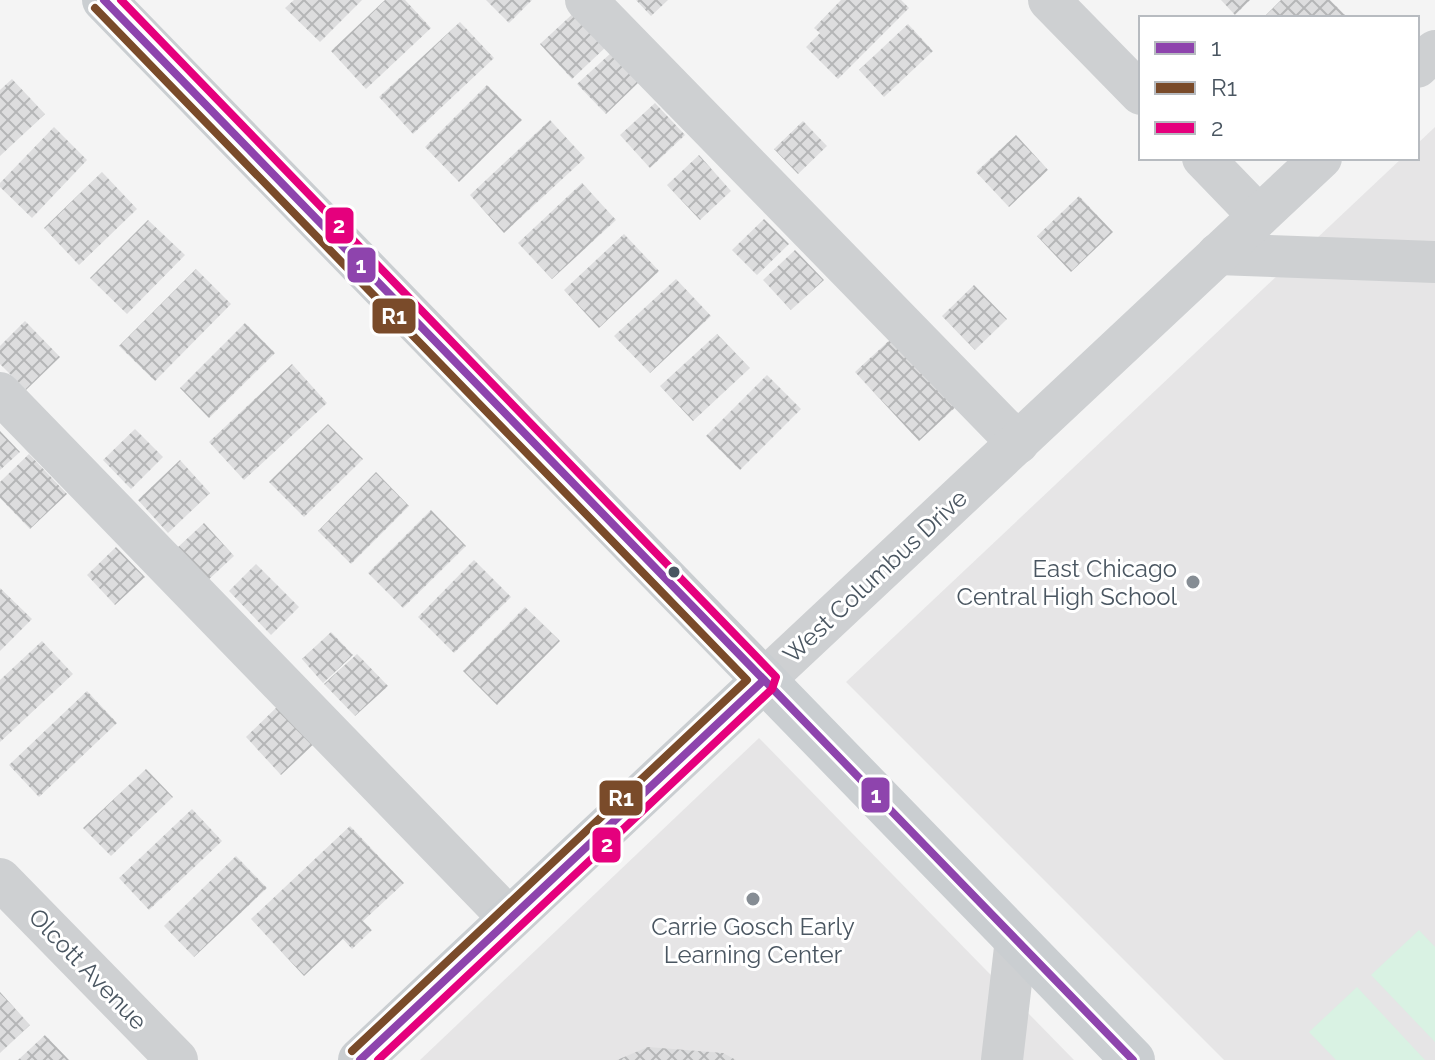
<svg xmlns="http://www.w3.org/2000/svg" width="1435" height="1060" viewBox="0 0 1435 1060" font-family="Raleway,sans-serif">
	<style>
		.education { fill: #e6e5e6 }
		.garden { fill: #d9f2e3 }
		.building { fill: url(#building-cross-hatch) }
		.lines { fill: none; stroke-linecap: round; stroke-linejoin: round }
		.minor { stroke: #ced0d2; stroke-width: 42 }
		.major { stroke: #caced1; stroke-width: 44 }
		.bus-1-casing { stroke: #fff; stroke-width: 14 }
		.bus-2-casing { stroke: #fff; stroke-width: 14 }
		.bus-3-casing { stroke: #fff; stroke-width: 14 }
		.bus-1 { stroke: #8e44ad; stroke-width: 8 }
		.bus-2 { stroke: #7a4b2a; stroke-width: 8 }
		.bus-3 { stroke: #e5007d; stroke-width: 8 }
		.bus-dot { fill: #4a5661; stroke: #fff; stroke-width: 3 }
		.poi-dot { fill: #868d94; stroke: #fff; stroke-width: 3 }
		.labels { text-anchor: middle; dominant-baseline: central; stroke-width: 6; stroke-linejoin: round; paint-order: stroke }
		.poi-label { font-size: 24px; fill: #4a5661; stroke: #fff; text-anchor: end }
		.street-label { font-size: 24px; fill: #4a5661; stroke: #fff }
		.line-badge { stroke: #fff; stroke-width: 3 }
		.badge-label { font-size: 22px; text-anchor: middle; font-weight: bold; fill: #fff }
	</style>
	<defs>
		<pattern id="building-cross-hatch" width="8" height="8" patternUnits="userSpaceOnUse" patternTransform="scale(2)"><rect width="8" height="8" fill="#ddddde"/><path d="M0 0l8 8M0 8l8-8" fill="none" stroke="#b5b6b7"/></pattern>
	</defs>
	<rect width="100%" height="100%" fill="#f4f4f4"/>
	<g class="education">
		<path d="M 1435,127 L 1435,1060 L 1224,1060 L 846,682 L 1402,158 L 1417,158 L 1417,144 Z"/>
		<path d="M 759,738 L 1074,1060 L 420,1060 Z"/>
	</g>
	<g class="garden">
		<path d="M 1419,930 L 1435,947 L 1435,1042 L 1371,975 Z"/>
		<path d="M 1357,987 L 1425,1060 L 1336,1060 L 1309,1032 Z"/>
	</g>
	<g class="building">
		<path d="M 294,0 L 362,0 L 320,42 L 285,8 Z"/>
		<path d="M 385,0 L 405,0 L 431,28 L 366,89 L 331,51 Z"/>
		<path d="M 486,0 L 532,0 L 509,23 Z"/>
		<path d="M 636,0 L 668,0 L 651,16 Z"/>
		<path d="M 841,0 L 901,0 L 909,8 L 838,79 L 806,47 L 820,33 L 814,28 Z"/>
		<path d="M 1221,0 L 1250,0 L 1235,15 Z"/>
		<path d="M 1281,0 L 1330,0 L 1348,18 L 1263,18 Z"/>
		<path d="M 577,10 L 608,45 L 572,79 L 540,44 Z"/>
		<path d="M 460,22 L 494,58 L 413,134 L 379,97 Z"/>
		<path d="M 908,24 L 933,51 L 884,97 L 859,70 Z"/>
		<path d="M 612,52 L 640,81 L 606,114 L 577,84 Z"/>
		<path d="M 12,79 L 45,114 L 0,156 L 0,90 Z"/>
		<path d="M 487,85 L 522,120 L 459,182 L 425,147 Z"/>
		<path d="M 655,103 L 685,135 L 650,168 L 620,135 Z"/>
		<path d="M 550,120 L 585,158 L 504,233 L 470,195 Z"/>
		<path d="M 803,121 L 827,146 L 798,174 L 774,149 Z"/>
		<path d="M 54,127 L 87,160 L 32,218 L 0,187 L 0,183 Z"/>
		<path d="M 1016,135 L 1048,170 L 1009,207 L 976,172 Z"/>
		<path d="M 699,155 L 731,191 L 700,220 L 667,185 Z"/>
		<path d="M 102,172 L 137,209 L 79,265 L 44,228 Z"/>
		<path d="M 582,183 L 616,220 L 552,279 L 518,243 Z"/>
		<path d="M 1079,196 L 1113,232 L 1071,272 L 1037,236 Z"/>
		<path d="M 764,219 L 789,244 L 757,275 L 732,250 Z"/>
		<path d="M 148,220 L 185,255 L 127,314 L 90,278 Z"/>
		<path d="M 624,234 L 659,271 L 599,328 L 564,290 Z"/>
		<path d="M 795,250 L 824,280 L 791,310 L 763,280 Z"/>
		<path d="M 196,269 L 231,304 L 155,381 L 119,346 Z"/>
		<path d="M 676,279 L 711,316 L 650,373 L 614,336 Z"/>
		<path d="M 974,285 L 1007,319 L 975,350 L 942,316 Z"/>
		<path d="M 25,321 L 60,357 L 26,390 L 0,364 L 0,346 Z"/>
		<path d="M 245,323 L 275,353 L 209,418 L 180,388 Z"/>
		<path d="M 717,334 L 750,368 L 693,421 L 660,386 Z"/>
		<path d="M 894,336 L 959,404 L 919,441 L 855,372 Z"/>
		<path d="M 292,364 L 327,403 L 244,480 L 209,442 Z"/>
		<path d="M 767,375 L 801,409 L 740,470 L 706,436 Z"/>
		<path d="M 328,424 L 363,459 L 304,517 L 269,482 Z"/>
		<path d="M 135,429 L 163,457 L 131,489 L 103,460 Z"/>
		<path d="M 0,431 L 20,452 L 0,470 Z"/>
		<path d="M 29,454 L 67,494 L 30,529 L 0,498 L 0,482 Z"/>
		<path d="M 180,460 L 210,493 L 168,533 L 138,500 Z"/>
		<path d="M 376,472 L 409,506 L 351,564 L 318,531 Z"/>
		<path d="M 431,510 L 466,546 L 403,608 L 368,573 Z"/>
		<path d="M 204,523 L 234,556 L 207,581 L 177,548 Z"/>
		<path d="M 116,547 L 145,577 L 115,605 L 87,575 Z"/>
		<path d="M 474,560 L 511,597 L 454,653 L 418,617 Z"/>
		<path d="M 256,564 L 299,607 L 271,635 L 229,591 Z"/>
		<path d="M 0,588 L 32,619 L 0,651 Z"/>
		<path d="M 525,607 L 560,641 L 497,705 L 463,671 Z"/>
		<path d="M 331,632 L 353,655 L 323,683 L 302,659 Z"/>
		<path d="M 42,641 L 73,674 L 0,742 L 0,680 Z"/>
		<path d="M 357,654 L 388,686 L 355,716 L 324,684 Z"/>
		<path d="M 87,691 L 117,723 L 39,797 L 9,765 Z"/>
		<path d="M 280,704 L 316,742 L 281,775 L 246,737 Z"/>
		<path d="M 146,769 L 173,797 L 111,856 L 83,828 Z"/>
		<path d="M 192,809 L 222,841 L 149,910 L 119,878 Z"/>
		<path d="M 350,826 L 404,883 L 363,921 L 372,930 L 352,949 L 343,939 L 304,976 L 251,919 Z"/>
		<path d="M 236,856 L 267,888 L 194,957 L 164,926 Z"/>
		<path d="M 0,992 L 30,1025 L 0,1053 Z"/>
		<path d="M 45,1035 L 69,1060 L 18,1060 Z"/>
		<path d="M 648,1047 L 723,1053 L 736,1060 L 617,1060 Z"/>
	</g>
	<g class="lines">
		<g class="minor">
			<path d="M 586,0 L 1018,443"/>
			<path d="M 1049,0 L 1141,94"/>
			<path d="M 1417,67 L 1435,51"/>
			<path d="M 1203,158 L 1259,216"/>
			<path d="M 1218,254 L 1435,262"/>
			<path d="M 0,393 L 510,919"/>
			<path d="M 764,680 L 1321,158"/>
			<path d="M 0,879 L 177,1060"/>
			<path d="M 1002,1060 L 1016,939"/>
		</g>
		<g class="major">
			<path d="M 104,0 L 1133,1060"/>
			<path d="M 360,1060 L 764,680"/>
		</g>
		<defs>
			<g id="bus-1">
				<path d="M 104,0 L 1133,1060"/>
				<path d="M 360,1060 L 764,680"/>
			</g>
			<path id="bus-2" d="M 95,8 L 747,680 L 352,1051"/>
			<path id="bus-3" d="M 121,0 L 776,677 L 772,689 L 378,1060"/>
		</defs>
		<use href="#bus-1" class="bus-1-casing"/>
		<use href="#bus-2" class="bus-2-casing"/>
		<use href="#bus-3" class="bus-3-casing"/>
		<use href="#bus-1" class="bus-1"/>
		<use href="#bus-2" class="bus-2"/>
		<use href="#bus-3" class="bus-3"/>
	</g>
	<circle class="bus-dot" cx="674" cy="572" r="7"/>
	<g class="poi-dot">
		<circle cx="1193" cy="582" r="8"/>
		<circle cx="753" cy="899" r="8"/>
	</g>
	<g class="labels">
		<g class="poi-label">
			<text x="1177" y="568">East Chicago<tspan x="1177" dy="28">Central High School</tspan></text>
			<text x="753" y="926" text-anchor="middle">Carrie Gosch Early<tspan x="753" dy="28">Learning Center</tspan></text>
		</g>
		<g class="street-label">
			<text transform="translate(875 576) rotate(-43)">West Columbus Drive</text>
			<text transform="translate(88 969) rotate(46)">Olcott Avenue</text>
		</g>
	</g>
	<g class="line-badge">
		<rect x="324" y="206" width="31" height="39" rx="8" fill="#e5007d"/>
		<rect x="346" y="246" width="31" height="38" rx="8" fill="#8e44ad"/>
		<rect x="371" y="297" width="46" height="38" rx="8" fill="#7a4b2a"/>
		<rect x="860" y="776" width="31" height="38" rx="8" fill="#8e44ad"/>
		<rect x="598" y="779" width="46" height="38" rx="8" fill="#7a4b2a"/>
		<rect x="591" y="826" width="31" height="38" rx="8" fill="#e5007d"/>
	</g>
	<g class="badge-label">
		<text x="339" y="233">2</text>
		<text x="361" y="273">1</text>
		<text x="394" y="324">R1</text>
		<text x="876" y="803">1</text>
		<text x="621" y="806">R1</text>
		<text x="607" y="852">2</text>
	</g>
	<rect x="1139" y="16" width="280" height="144" fill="#ffffff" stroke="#b7bbc0" stroke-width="2"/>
	<rect x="1155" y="42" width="40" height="12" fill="#8e44ad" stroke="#b7bbc0" stroke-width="2"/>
	<text x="1211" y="56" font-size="24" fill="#4a5661">1</text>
	<rect x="1155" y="82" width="40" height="12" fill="#7a4b2a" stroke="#b7bbc0" stroke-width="2"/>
	<text x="1211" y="96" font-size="24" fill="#4a5661">R1</text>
	<rect x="1155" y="122" width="40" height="12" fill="#e5007d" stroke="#b7bbc0" stroke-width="2"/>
	<text x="1211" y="136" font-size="24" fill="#4a5661">2</text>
</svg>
